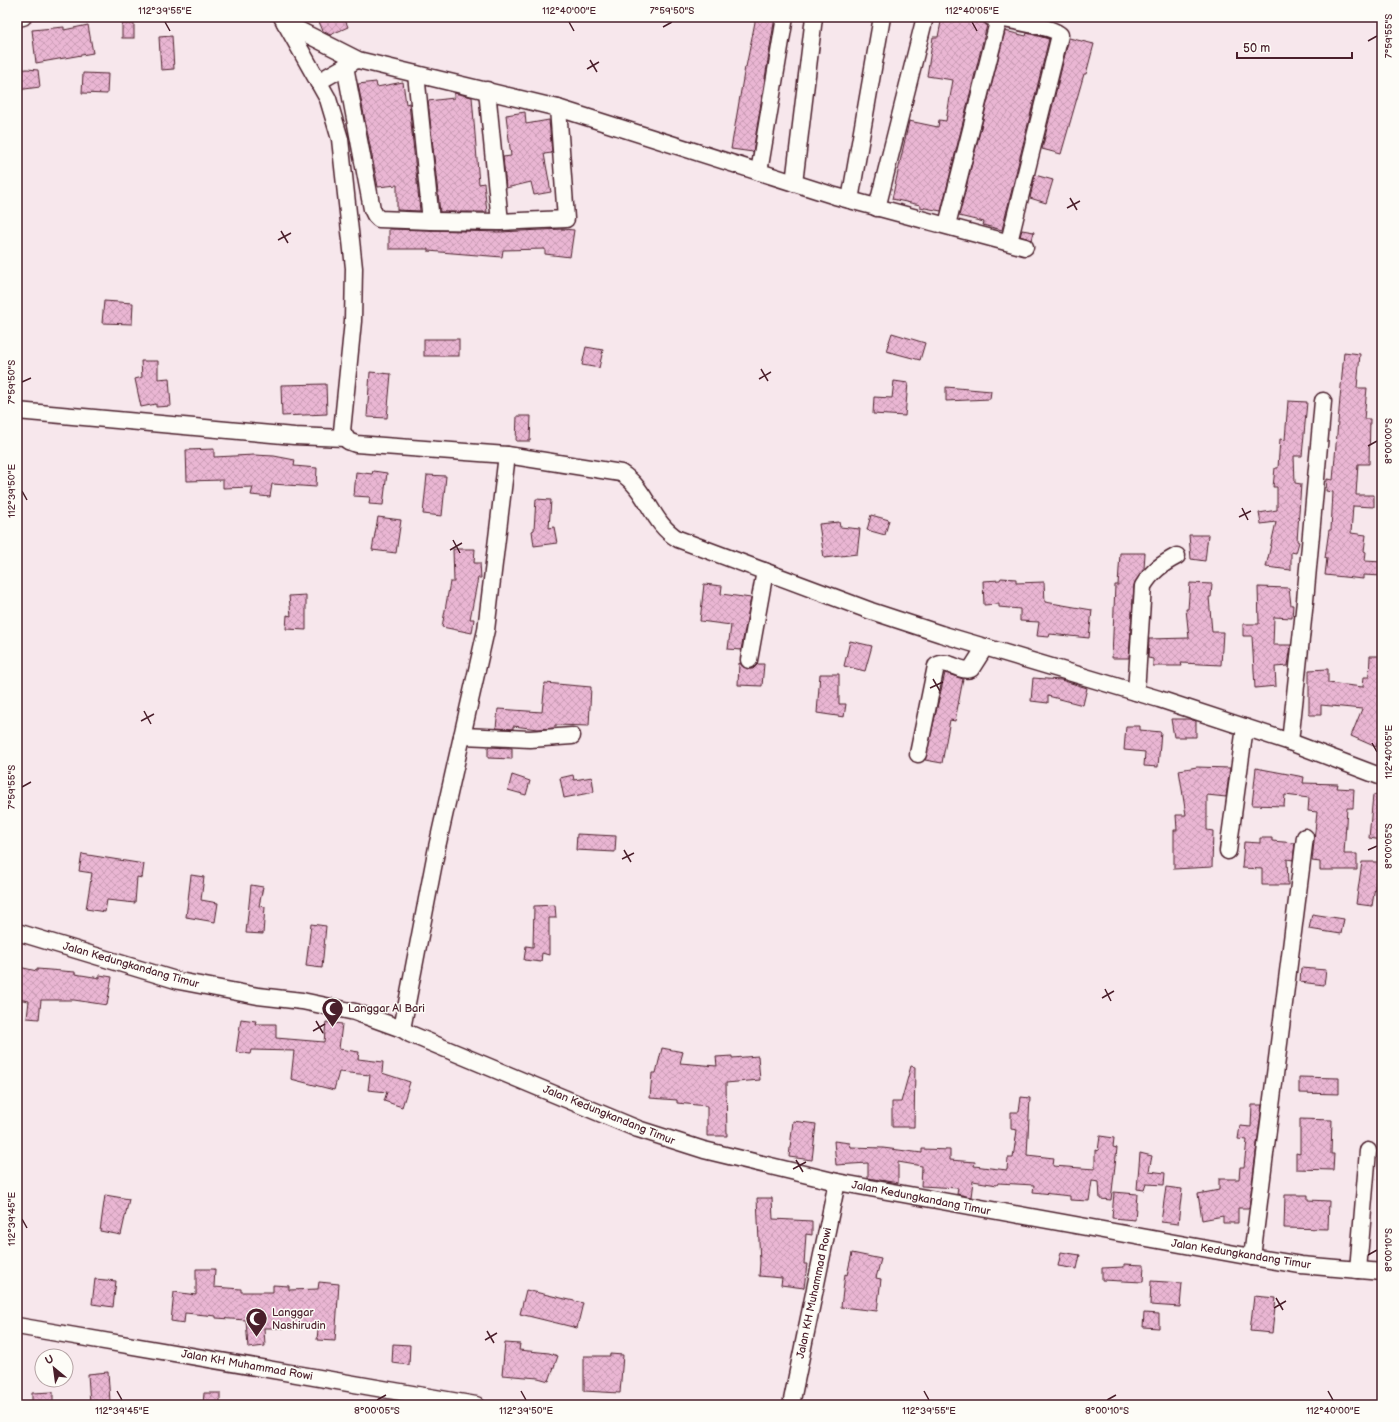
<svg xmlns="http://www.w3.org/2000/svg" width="1399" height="1422" viewBox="0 0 1399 1422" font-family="'Balsamiq Sans',sans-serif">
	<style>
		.building { fill: url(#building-cross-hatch); stroke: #4a1f2b }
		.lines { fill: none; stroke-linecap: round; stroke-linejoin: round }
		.minor-casing { stroke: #4a1f2b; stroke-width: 19 }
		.minor { stroke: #fdfcf7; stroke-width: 16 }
		.ticks { fill: none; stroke: #4a1f2b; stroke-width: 1.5 }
		.labels { text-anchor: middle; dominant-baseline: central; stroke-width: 3; stroke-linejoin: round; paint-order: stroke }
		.street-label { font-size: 11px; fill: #4a1f2b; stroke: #fdfcf7 }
		.poi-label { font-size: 11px; fill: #4a1f2b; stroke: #fdfcf7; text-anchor: start }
		.neatline { fill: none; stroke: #4a1f2b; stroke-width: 1.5 }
		.ticks-label { font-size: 10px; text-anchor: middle; fill: #4a1f2b }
	</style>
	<defs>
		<pattern id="building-cross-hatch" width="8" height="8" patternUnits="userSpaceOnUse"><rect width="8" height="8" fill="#eab6d3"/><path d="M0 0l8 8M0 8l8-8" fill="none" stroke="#ca9cb5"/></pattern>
	</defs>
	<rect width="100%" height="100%" fill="#f7e7ec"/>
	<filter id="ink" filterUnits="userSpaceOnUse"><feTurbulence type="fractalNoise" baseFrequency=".025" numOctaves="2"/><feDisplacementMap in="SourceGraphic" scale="8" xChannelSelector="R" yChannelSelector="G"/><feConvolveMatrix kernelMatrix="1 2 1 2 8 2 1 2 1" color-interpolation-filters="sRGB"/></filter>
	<g filter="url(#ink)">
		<g class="building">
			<path d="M 317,17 L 344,17 L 348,27 L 330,35 L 323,31 Z"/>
			<path d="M 756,17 L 775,17 L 753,152 L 731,149 L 745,67 L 746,67 Z"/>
			<path d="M 942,17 L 965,17 L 982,20 L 987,25 L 941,211 L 920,207 L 920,205 L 892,199 L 909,121 L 938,127 L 939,120 L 946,121 L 953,80 L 927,76 L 933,37 L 938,37 Z"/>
			<rect x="122" y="24" width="12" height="14"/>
			<path d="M 88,25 L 93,53 L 36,63 L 32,30 L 64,27 L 64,30 Z"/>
			<path d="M 1005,31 L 1026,36 L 1027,33 L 1049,39 L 1002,230 L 983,225 L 984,222 L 959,216 Z"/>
			<path d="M 172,36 L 174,69 L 161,70 L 159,37 Z"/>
			<path d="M 1069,38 L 1094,44 L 1086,74 L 1084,74 L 1061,154 L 1042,149 Z"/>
			<path d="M 27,69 L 38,70 L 40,87 L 17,90 L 17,70 Z"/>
			<path d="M 83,73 L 108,74 L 107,94 L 82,93 Z"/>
			<path d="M 376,82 L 377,87 L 403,82 L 406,104 L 409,103 L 420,211 L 397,210 L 397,185 L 378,187 L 358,84 Z"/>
			<path d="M 454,93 L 472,97 L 479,184 L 484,183 L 487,212 L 440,212 L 428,101 L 454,98 Z"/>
			<path d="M 525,112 L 526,124 L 549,120 L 552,153 L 544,154 L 551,192 L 534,195 L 531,182 L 506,188 L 503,157 L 511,156 L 506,115 Z"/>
			<path d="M 1035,175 L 1053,180 L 1046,203 L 1030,198 Z"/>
			<path d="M 389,229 L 500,232 L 563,229 L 574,230 L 570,257 L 545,254 L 545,249 L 503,250 L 502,257 L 428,251 L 428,249 L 389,249 Z"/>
			<path d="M 1022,230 L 1034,232 L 1032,240 L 1020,236 Z"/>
			<path d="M 104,301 L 133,303 L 132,324 L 102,323 Z"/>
			<path d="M 892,333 L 925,343 L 920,360 L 886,351 Z"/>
			<rect x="424" y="339" width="35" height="17"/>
			<path d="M 586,347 L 603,350 L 599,368 L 582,365 Z"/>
			<path d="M 1344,352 L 1360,354 L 1357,388 L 1367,388 L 1364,419 L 1370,419 L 1369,464 L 1358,464 L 1356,495 L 1374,495 L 1374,507 L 1353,506 L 1351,533 L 1366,535 L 1364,551 L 1366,552 L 1365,561 L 1382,562 L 1382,576 L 1363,575 L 1363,579 L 1325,575 L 1327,558 L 1325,558 L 1329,530 L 1331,530 L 1333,492 L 1326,491 L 1327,479 L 1333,480 Z"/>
			<path d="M 141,361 L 158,361 L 158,379 L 169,378 L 171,406 L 156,407 L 156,404 L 141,407 L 135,379 L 142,377 Z"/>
			<path d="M 370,372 L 391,374 L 387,418 L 367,417 Z"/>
			<path d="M 894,381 L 908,383 L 905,416 L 873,414 L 874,397 L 892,398 Z"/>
			<path d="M 326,384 L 327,414 L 282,416 L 281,385 Z"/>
			<path d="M 946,387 L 991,391 L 990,399 L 946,401 Z"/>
			<path d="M 1288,401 L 1307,402 L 1302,456 L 1294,456 L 1295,483 L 1301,484 L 1297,541 L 1299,542 L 1296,553 L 1291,552 L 1291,570 L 1266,567 L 1276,522 L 1261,524 L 1259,513 L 1277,510 L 1277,487 L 1273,487 L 1275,468 L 1278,468 L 1280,439 L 1285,440 Z"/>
			<path d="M 517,416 L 531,416 L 530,441 L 516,441 Z"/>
			<path d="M 214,449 L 214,457 L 254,455 L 274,456 L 295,460 L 294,466 L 317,468 L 316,487 L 272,484 L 270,497 L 251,495 L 253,487 L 223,488 L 223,480 L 187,481 L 186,450 Z"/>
			<path d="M 373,471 L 387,473 L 383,505 L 369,504 L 370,497 L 354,496 L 356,472 L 372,474 Z"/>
			<path d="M 427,475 L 446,476 L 442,516 L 423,514 Z"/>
			<path d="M 536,499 L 551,500 L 549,528 L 554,527 L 557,543 L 534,546 L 532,531 L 534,530 Z"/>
			<path d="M 871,515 L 889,520 L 885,535 L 867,530 Z"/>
			<path d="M 378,517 L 401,520 L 396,553 L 372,550 Z"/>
			<path d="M 839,522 L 840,527 L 860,529 L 857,554 L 824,558 L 819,524 Z"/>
			<path d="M 1189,535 L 1208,535 L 1205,561 L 1191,559 Z"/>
			<path d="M 453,549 L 475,549 L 474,563 L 480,563 L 481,578 L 478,578 L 470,619 L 474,619 L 472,633 L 442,627 L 450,582 L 454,582 Z"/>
			<path d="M 1120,553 L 1145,553 L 1144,569 L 1134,585 L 1129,658 L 1112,658 L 1115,585 L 1118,585 Z"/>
			<path d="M 1001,578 L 1016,579 L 1016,583 L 1044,582 L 1045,602 L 1092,610 L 1089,638 L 1050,634 L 1049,637 L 1037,636 L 1039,622 L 1020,621 L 1020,609 L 999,607 L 999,604 L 984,605 L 983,581 L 1000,580 Z"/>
			<path d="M 1190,583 L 1212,584 L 1211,597 L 1209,597 L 1212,632 L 1223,632 L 1221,665 L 1181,663 L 1182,666 L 1153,666 L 1153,659 L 1148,658 L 1149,639 L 1189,638 L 1186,609 L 1188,609 Z"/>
			<path d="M 704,584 L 722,586 L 721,594 L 751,598 L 741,650 L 728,649 L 731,625 L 700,621 Z"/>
			<path d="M 1258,587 L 1289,588 L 1291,605 L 1293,605 L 1292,618 L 1274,617 L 1273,645 L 1291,645 L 1288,666 L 1275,667 L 1276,686 L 1255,688 L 1252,636 L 1243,636 L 1243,624 L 1259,624 Z"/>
			<path d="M 306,595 L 306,630 L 286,629 L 287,615 L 291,616 L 289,596 Z"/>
			<path d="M 850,641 L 872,646 L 865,671 L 844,666 Z"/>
			<path d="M 1370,656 L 1382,656 L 1382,734 L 1376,747 L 1351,736 L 1362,709 L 1321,705 L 1321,715 L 1309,715 L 1309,670 L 1328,669 L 1328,683 L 1363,687 L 1364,677 L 1369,677 Z"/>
			<path d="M 739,663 L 748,669 L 753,669 L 758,664 L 764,664 L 762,686 L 738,685 Z"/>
			<path d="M 945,673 L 963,679 L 955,721 L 950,720 L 942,763 L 925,760 Z"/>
			<path d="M 820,674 L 839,674 L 839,704 L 846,704 L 844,717 L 817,713 Z"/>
			<path d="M 1033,678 L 1061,680 L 1087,688 L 1083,705 L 1048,696 L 1048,703 L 1031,701 Z"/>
			<path d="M 545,683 L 591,687 L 589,726 L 555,725 L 555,728 L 538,729 L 513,726 L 513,729 L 496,728 L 498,709 L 542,712 Z"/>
			<path d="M 1171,719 L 1189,719 L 1196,721 L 1196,737 L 1174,737 Z"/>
			<path d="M 1126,726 L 1140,726 L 1140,730 L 1161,732 L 1158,767 L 1144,766 L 1145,752 L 1124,750 Z"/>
			<path d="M 488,747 L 512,748 L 512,759 L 488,758 Z"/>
			<path d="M 1197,767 L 1230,768 L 1226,797 L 1207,795 L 1207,830 L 1213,831 L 1212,867 L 1174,869 L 1174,830 L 1177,830 L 1176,815 L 1186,815 L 1179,770 Z"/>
			<path d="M 1256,768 L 1304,777 L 1303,783 L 1338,784 L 1337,788 L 1354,789 L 1353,808 L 1347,808 L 1344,854 L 1357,854 L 1357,870 L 1320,870 L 1320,862 L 1312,861 L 1317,812 L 1308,811 L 1309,798 L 1285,795 L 1284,806 L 1252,805 Z"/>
			<path d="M 512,775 L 530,781 L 526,795 L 508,790 Z"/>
			<path d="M 573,775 L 574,780 L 592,777 L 594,792 L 564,798 L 560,778 Z"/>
			<path d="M 1373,795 L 1382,796 L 1382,840 L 1369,838 Z"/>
			<path d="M 577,834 L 616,836 L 615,852 L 576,850 Z"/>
			<path d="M 1260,838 L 1272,838 L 1272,841 L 1295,843 L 1293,860 L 1287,859 L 1288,885 L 1262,885 L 1262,869 L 1242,868 L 1244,842 L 1260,843 Z"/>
			<path d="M 82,854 L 144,864 L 142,878 L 137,877 L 135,903 L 107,900 L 105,912 L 86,909 L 92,873 L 79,871 Z"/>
			<path d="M 1362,862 L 1382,862 L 1382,874 L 1377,874 L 1372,906 L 1356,904 Z"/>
			<path d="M 191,875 L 204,877 L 201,900 L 218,903 L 215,922 L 186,917 Z"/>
			<path d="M 251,885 L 263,887 L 259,906 L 265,907 L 263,934 L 246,933 Z"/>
			<path d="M 555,905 L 556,918 L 549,918 L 549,955 L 542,953 L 541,962 L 524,960 L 526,946 L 533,947 L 534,906 Z"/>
			<path d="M 1312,914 L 1344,919 L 1341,934 L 1309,929 Z"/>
			<path d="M 311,924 L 326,926 L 322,968 L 306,966 Z"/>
			<path d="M 19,967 L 37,971 L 37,969 L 75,972 L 75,974 L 100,978 L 100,975 L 112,977 L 107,1005 L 74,1000 L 41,1000 L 39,1019 L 27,1018 L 29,1001 L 17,999 L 17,980 Z"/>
			<path d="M 1301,968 L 1326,970 L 1324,985 L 1300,982 Z"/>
			<path d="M 241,1019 L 256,1021 L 255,1024 L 276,1024 L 276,1038 L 324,1042 L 326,1022 L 342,1024 L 339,1049 L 359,1052 L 358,1059 L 383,1062 L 382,1073 L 410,1082 L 402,1107 L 384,1101 L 387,1092 L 368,1090 L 370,1075 L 339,1072 L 334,1090 L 291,1079 L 294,1051 L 251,1050 L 250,1054 L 236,1052 Z"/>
			<path d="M 662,1048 L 683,1052 L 680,1063 L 717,1066 L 716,1057 L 732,1056 L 732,1058 L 758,1056 L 760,1080 L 726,1083 L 727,1136 L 707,1136 L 707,1106 L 677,1103 L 677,1100 L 650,1098 L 652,1073 L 656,1073 Z"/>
			<path d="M 911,1066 L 915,1067 L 914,1127 L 892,1127 L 892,1102 L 901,1102 Z"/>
			<path d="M 1299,1077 L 1339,1078 L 1339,1094 L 1299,1093 Z"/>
			<path d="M 1021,1097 L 1030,1098 L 1027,1155 L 1054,1158 L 1053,1166 L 1095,1169 L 1095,1150 L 1098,1151 L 1100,1136 L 1114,1138 L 1113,1147 L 1117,1148 L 1111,1200 L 1100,1199 L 1099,1182 L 1092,1181 L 1089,1201 L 1070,1200 L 1070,1196 L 1033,1192 L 1034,1185 L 998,1183 L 997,1185 L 973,1181 L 971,1197 L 957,1194 L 958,1188 L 921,1186 L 922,1166 L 898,1162 L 898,1183 L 868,1178 L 868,1163 L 836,1165 L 834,1141 L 850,1143 L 851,1147 L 883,1148 L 922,1153 L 922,1149 L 950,1150 L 950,1160 L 975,1162 L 974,1166 L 1007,1170 L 1008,1158 L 1013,1158 L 1017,1130 L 1011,1129 L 1011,1112 L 1019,1112 Z"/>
			<path d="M 1252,1105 L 1262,1105 L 1249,1208 L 1238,1208 L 1238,1223 L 1223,1223 L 1223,1216 L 1202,1220 L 1198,1194 L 1219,1190 L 1219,1179 L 1239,1179 L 1240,1167 L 1244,1167 L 1247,1140 L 1238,1139 L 1240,1126 L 1251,1127 Z"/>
			<path d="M 1300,1119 L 1332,1120 L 1331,1154 L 1334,1154 L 1333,1170 L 1296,1169 L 1296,1153 L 1300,1154 Z"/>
			<path d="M 793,1121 L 816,1124 L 812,1160 L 789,1157 Z"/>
			<path d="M 1140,1153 L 1152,1156 L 1149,1171 L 1165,1173 L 1164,1185 L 1146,1184 L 1144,1190 L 1137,1189 Z"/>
			<path d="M 1166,1187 L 1182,1189 L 1178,1224 L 1161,1222 Z"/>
			<path d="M 1114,1192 L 1137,1194 L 1135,1220 L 1112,1218 Z"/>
			<path d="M 105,1195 L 129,1199 L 121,1235 L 100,1231 Z"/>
			<path d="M 1285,1195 L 1308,1195 L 1308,1200 L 1329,1201 L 1328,1229 L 1284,1228 Z"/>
			<path d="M 757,1198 L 772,1198 L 773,1219 L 812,1221 L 812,1235 L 806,1234 L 804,1264 L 807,1264 L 804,1288 L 781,1285 L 782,1278 L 759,1276 L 760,1263 Z"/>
			<path d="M 1061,1252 L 1080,1255 L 1077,1269 L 1058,1266 Z"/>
			<path d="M 852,1253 L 881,1259 L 876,1278 L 881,1279 L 877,1311 L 841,1307 L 845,1274 L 847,1275 Z"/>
			<path d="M 1124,1264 L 1144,1265 L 1143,1282 L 1102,1280 L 1102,1268 L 1124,1267 Z"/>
			<path d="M 196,1269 L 215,1269 L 214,1287 L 241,1289 L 241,1292 L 273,1292 L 273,1285 L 289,1286 L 289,1290 L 318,1289 L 319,1282 L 339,1284 L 335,1341 L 317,1340 L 318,1329 L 288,1325 L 288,1328 L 264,1328 L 265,1346 L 248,1348 L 246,1320 L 216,1318 L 216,1316 L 185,1313 L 184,1323 L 171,1321 L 174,1292 L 196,1295 Z"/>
			<path d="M 95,1279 L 116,1281 L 113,1307 L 92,1304 Z"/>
			<path d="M 1151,1281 L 1182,1283 L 1180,1307 L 1150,1305 Z"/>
			<path d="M 526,1290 L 583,1303 L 577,1328 L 520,1314 Z"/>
			<path d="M 1254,1296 L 1276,1298 L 1272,1333 L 1250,1331 Z"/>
			<path d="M 1144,1313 L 1159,1314 L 1159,1328 L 1143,1327 Z"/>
			<path d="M 505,1343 L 520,1344 L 519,1350 L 549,1353 L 558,1356 L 549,1381 L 538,1378 L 502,1375 Z"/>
			<path d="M 393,1344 L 410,1345 L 409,1365 L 392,1363 Z"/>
			<path d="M 610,1354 L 623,1355 L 620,1393 L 584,1391 L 584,1356 L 610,1356 Z"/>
			<path d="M 108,1372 L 110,1402 L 90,1404 L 88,1374 Z"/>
			<path d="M 53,1392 L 53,1405 L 32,1405 L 32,1393 Z"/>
			<path d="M 204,1393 L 220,1393 L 220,1405 L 203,1405 Z"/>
		</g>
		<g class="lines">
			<defs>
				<g id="minor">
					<path d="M 282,17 L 328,99 L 340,139 L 354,268 L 353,321 L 342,431 L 348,441 L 356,444 L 507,455 L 621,473 C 648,490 650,522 678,539 L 871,611 L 941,634 L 1159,699 L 1290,742 L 1382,777"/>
					<path d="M 991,17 C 1002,19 1055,27 1060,35 L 1009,242"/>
					<path d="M 17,18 L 23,17"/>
					<path d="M 285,23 L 358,60 L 558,108 L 835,196 L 1025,247"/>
					<path d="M 345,66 L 372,209 L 375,215 L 379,219 L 431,221 L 416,74"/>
					<path d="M 318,82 L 353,62"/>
					<path d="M 487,90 L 500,222"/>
					<path d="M 759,172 L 785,17"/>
					<path d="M 794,183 L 814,17"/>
					<path d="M 850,200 L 882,17"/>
					<path d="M 877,208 L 925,17"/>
					<path d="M 431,221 L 500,222 L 566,219 L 558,108"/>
					<path d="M 947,225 L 999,18"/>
					<path d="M 17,411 L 294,436 L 345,438"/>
					<path d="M 749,660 L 765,571"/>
					<path d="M 1136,692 L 1143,586 C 1152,571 1162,564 1177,556"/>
					<path d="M 462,736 L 530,739 L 572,736"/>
					<path d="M 1290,742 L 1305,601 L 1323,401"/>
					<path d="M 918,754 L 936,666 C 949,658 959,673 971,669 L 985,647"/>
					<path d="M 1228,851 L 1245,727"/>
					<path d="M 17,932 L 179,981 L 258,996 L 302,1001 L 355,1012 L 402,1029 L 410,1034 L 638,1129 L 704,1150 L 837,1182 L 1252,1257 L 1301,1265 L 1382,1272"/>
					<path d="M 402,1029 L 437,847 L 486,630 L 507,455"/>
					<path d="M 1252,1257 L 1305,837"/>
					<path d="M 1358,1270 L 1368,1151"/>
					<path d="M 17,1326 L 476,1405"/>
					<path d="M 791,1405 L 837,1182"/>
				</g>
			</defs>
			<use href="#minor" class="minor-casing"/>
			<use href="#minor" class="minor"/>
		</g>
	</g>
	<path class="ticks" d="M 165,22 L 170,31M 569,22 L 574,31M 972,22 L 977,31M 663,27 L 672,22M 1368,41 L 1377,36M 590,60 L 597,72M 587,69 L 599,62M 1070,198 L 1077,210M 1067,208 L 1080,201M 281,231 L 288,243M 278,240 L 291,233M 761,369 L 768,381M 759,379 L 771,372M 22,382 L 31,378M 1368,446 L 1377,441M 22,491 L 27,500M 1242,508 L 1248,520M 1239,517 L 1251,511M 453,540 L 460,553M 450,550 L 462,543M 933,679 L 940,691M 930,688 L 943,682M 144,711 L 151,724M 141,721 L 154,714M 1372,743 L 1377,752M 22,787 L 31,782M 624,850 L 631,862M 1368,850 L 1377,846M 622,859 L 634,853M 1105,989 L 1111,1001M 1102,998 L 1114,991M 316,1021 L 323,1033M 313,1031 L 325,1024M 796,1160 L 803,1172M 793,1169 L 806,1162M 22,1219 L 27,1228M 1368,1255 L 1377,1250M 1276,1298 L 1283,1310M 1274,1308 L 1286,1301M 487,1331 L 494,1343M 485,1340 L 497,1333M 117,1391 L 122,1400M 521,1391 L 526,1400M 924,1391 L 929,1400M 1328,1391 L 1333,1400M 377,1400 L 386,1395M 1107,1400 L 1116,1395"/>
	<defs>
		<symbol id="mosque-pin" viewBox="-11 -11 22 30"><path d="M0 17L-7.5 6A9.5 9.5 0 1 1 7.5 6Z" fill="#4a1f2b" stroke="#fdfcf7"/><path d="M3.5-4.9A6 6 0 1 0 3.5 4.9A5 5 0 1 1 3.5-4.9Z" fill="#fff"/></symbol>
	</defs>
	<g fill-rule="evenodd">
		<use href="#mosque-pin" x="320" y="996" width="25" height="34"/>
		<use href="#mosque-pin" x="244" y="1306" width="25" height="34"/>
	</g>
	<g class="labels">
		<g class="street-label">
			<text transform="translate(131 965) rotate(16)">Jalan Kedungkandang Timur</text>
			<text transform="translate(609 1115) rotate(22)">Jalan Kedungkandang Timur</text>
			<text transform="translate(921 1198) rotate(11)">Jalan Kedungkandang Timur</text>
			<text transform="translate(1241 1254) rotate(9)">Jalan Kedungkandang Timur</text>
			<text transform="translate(814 1293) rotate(-78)">Jalan KH Muhammad Rowi</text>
			<text transform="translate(247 1365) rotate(10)">Jalan KH Muhammad Rowi</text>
		</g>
		<g class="poi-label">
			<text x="348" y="1008">Langgar Al Bari</text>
			<text x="272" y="1312">Langgar<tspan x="272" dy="13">Nashirudin</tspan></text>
		</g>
	</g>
	<rect width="1399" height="1422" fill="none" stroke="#fdfcf7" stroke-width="44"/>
	<g transform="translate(54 1368) rotate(331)"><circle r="19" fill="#fdfcf7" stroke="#b5a4a5"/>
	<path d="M0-3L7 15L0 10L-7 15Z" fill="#4a1f2b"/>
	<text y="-6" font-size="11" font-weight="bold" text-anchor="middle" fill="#4a1f2b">U</text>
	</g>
	<path d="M1237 52v6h115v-6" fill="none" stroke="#4a1f2b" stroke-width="2"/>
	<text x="1243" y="52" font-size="12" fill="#4a1f2b" stroke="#fdfcf7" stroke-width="3" paint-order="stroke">50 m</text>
	<rect x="22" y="22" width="1355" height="1378" class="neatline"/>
	<g class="ticks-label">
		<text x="165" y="14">112°39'55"E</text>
		<text x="569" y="14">112°40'00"E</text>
		<text x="672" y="14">7°59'50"S</text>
		<text x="972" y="14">112°40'05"E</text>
		<text transform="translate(1388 36) rotate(-90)" y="4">7°59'55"S</text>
		<text transform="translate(11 382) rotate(-90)" y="4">7°59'50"S</text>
		<text transform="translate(1388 441) rotate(-90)" y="4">8°00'00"S</text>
		<text transform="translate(11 491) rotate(-90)" y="4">112°39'50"E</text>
		<text transform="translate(1388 752) rotate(-90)" y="4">112°40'05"E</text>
		<text transform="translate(11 787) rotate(-90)" y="4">7°59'55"S</text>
		<text transform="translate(1388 846) rotate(-90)" y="4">8°00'05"S</text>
		<text transform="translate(11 1219) rotate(-90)" y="4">112°39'45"E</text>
		<text transform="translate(1388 1250) rotate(-90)" y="4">8°00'10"S</text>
		<text x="122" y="1414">112°39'45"E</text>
		<text x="377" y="1414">8°00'05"S</text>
		<text x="526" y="1414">112°39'50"E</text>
		<text x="929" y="1414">112°39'55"E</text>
		<text x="1107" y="1414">8°00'10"S</text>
		<text x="1333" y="1414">112°40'00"E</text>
	</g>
</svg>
